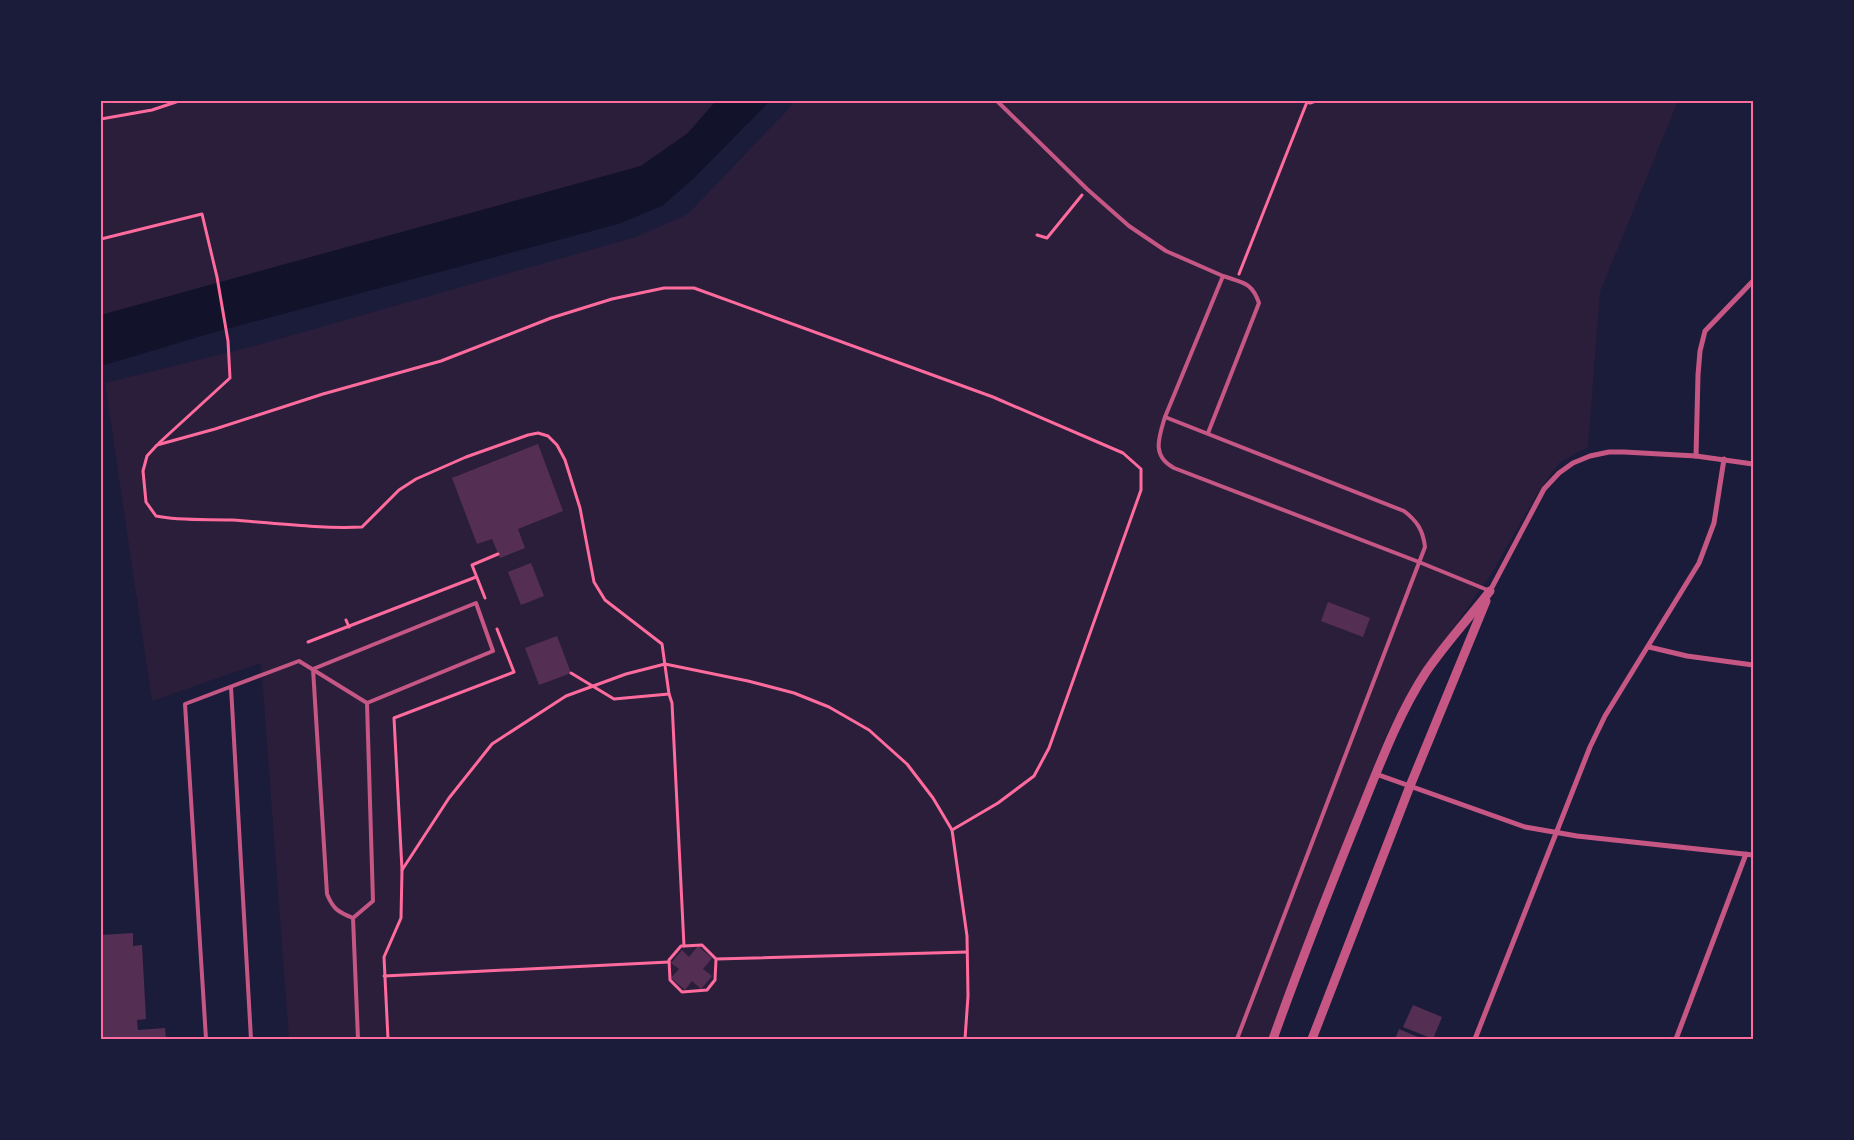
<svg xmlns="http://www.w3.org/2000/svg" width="1854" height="1140" viewBox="0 0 1854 1140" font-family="Figtree,sans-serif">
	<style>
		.green { fill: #2a1e3b }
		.water { fill: #12122b }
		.building { fill: #542f53 }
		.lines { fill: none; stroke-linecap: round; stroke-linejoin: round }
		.path { stroke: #ff6b9d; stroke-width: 3 }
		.service { stroke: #c65784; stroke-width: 4 }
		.minor { stroke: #c65784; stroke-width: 5 }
		.tertiary { stroke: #c65784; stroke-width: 9 }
		.neatline { fill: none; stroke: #ff6b9d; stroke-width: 2 }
	</style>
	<rect width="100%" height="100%" fill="#1b1b3a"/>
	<g class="green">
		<path d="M 101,101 L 716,101 L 688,133 L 641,166 L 101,315 Z"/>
		<path d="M 796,101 L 1678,101 L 1600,292 L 1588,447 L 1559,463 L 1537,494 L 1492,573 L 1418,678 L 1387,733 L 1268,1039 L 289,1039 L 261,663 L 152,701 L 105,383 L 258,345 L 636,237 L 688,214 Z"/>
	</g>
	<path class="water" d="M 716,101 L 770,101 L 693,179 L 662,206 L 618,224 L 208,334 L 101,366 L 101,315 L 641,166 L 688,133 Z"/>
	<g class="building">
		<path d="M 538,444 L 563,511 L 518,529 L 525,548 L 500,558 L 492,539 L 477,544 L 452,478 Z"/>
		<path d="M 531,563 L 544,596 L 521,605 L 508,572 Z"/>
		<path d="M 1328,602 L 1370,618 L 1363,637 L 1321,621 Z"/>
		<path d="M 557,636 L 571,673 L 539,685 L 525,648 Z"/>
		<path d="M 133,933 L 133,946 L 142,945 L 146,1019 L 137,1020 L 138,1030 L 165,1028 L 166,1039 L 101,1039 L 101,935 Z"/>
		<path d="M 698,946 L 712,958 L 703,969 L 712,976 L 701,989 L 692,981 L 685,990 L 671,978 L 679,969 L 671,963 L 682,950 L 689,957 Z"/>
		<path d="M 1413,1005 L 1442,1017 L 1433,1039 L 1403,1027 Z"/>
		<path d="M 1399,1029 L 1423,1039 L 1395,1039 Z"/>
	</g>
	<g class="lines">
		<g class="path">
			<path d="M 1304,101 L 1310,103 L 1316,101"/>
			<path d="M 101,119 L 152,110 L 179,101"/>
			<path d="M 1037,235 L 1047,238 L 1082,195"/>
			<path d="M 101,239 L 202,214 L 217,277 L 228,341 L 230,378 L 159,443"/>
			<path d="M 1239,274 L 1307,102"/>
			<path d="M 485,598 L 472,565 L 498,554"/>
			<path d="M 346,620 L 349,627"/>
			<path d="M 308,642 L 476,577"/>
			<path d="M 571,673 L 614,699 L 669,694"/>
			<path d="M 402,870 L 394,718 L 514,672 L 497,629"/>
			<path d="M 684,946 L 672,703 L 669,694 L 662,644 L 605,600 L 594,582 L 580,508 L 565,460 L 557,445 L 548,436 L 538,433 L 528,435 L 466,457 L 416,479 L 399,490 L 362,527 C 319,529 275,523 232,520 C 207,519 180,521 156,516 L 146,502 L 143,471 L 147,456 L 157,445 L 215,429 L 323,394 L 441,361 L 551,318 L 612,299 L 664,288 L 694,288 L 993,397 L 1123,453 L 1141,469 L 1141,490 L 1049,748 L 1034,776 L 998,803 L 952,830"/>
			<path d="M 716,959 L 715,980 L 707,990 L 682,992 L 670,980 L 669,960 L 681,946 L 684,946 L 702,945 L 716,959 L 967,952"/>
			<path d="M 384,976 L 669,962"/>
			<path d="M 388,1039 L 384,957 L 401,918 L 402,870 L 449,798 L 492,744 L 566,696 L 626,674 L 665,664 L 748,681 L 794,693 L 829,707 L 869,730 L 907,764 L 933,798 L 952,830 L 967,936 L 968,996 L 965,1039"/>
		</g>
		<g class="service">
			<path d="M 997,101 L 1087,189 L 1129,226 L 1166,251 L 1223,276 L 1165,417 L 1404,511 C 1417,521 1423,530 1425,547 L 1237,1039"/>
			<path d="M 1165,417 C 1159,437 1151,456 1174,468 L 1419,562 L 1490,591"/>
			<path d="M 1208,433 L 1259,303 C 1252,282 1243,283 1223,276"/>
			<path d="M 476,603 L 493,651 L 367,703 L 373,901 L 353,918 C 338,912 333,909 327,894 L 313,669 Z"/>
			<path d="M 231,687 L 251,1039"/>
			<path d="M 353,918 L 358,1039"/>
			<path d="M 206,1039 L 185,704 L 299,661 L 367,703"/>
		</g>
		<g class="minor">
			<path d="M 1696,456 L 1698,375 L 1700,351 L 1705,331 L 1753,281"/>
			<path d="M 1490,591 L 1544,489 L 1559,473 L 1573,463 L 1590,456 L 1609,452 L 1624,452 L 1696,456 L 1753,464"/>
			<path d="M 1649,647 L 1687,656 L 1753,665"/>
			<path d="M 1376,774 L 1525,827 L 1577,836 L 1753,855"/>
			<path d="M 1475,1039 L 1590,747 L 1605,716 L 1699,563 L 1714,523 L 1724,459"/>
			<path d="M 1676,1039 L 1746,854"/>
		</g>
		<g class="tertiary">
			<path d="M 1273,1039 C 1299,966 1327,895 1356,823 C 1377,772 1396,718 1426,672 C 1445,644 1469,618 1490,591"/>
			<path d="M 1312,1039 L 1410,786 L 1486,601"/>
		</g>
	</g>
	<rect width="1854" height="1140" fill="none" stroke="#1b1b3a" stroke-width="205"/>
	<rect x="102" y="102" width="1650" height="936" class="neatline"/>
</svg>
